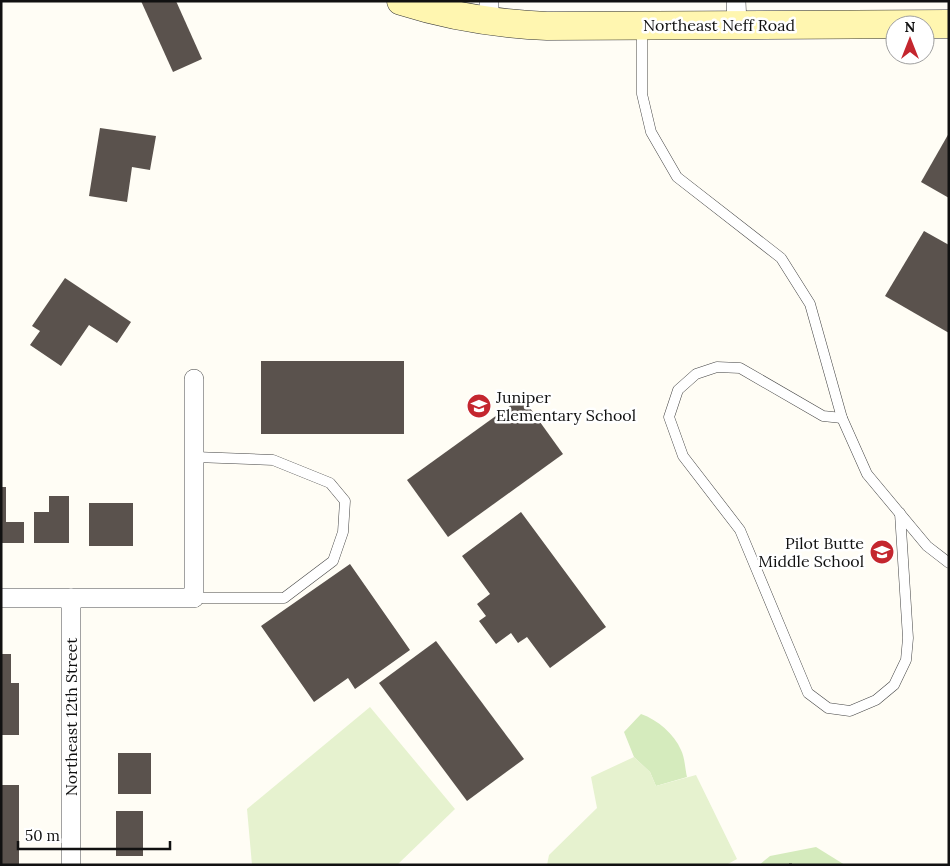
<svg xmlns="http://www.w3.org/2000/svg" width="950" height="866" viewBox="0 0 950 866" font-family="Lora,serif">
	<style>
		.green { fill: #d5ebbd }
		.pitch { fill: #e6f2cf }
		.building { fill: #5a524d }
		.lines { fill: none; stroke-linecap: round; stroke-linejoin: round }
		.lane-casing { stroke: #444; stroke-width: 11 }
		.street-casing { stroke: #444; stroke-width: 20 }
		.secondary-casing { stroke: #333; stroke-width: 29 }
		.path { stroke: #333; stroke-width: 3; stroke-dasharray: 5 2.5; stroke-linecap: butt }
		.lane { stroke: #fff; stroke-width: 10 }
		.street { stroke: #fff; stroke-width: 19 }
		.secondary { stroke: #fff6b0; stroke-width: 28 }
		.labels { text-anchor: middle; dominant-baseline: central; stroke-width: 5; stroke-linejoin: round; paint-order: stroke }
		.street-label { font-size: 16px; fill: #111; stroke: #fff }
		.poi-label { font-size: 16px; fill: #111; stroke: #fff; text-anchor: start }
	</style>
	<rect width="100%" height="100%" fill="#fffdf5"/>
	<g class="green">
		<path d="M 641,714 C 658,720 674,734 681,750 C 685,758 685,769 687,777 L 656,786 L 650,772 L 634,757 L 624,732 Z"/>
		<path d="M 816,847 L 845,865 L 759,865 L 770,856 Z"/>
	</g>
	<g class="pitch">
		<path d="M 370,707 L 455,809 L 397,865 L 252,865 L 247,809 Z"/>
		<path d="M 634,757 L 650,772 L 656,786 L 696,775 L 737,859 L 726,865 L 547,865 L 549,855 L 597,808 L 591,777 Z"/>
	</g>
	<g class="building">
		<path d="M 141,1 L 176,1 L 202,59 L 173,72 Z"/>
		<path d="M 100,128 L 156,136 L 150,170 L 132,167 L 127,202 L 89,196 Z"/>
		<path d="M 949,133 L 949,198 L 921,182 Z"/>
		<path d="M 924,231 L 949,245 L 949,333 L 885,296 Z"/>
		<path d="M 65,278 L 131,322 L 117,343 L 89,325 L 61,366 L 30,345 L 40,331 L 32,326 Z"/>
		<rect x="261" y="361" width="143" height="73"/>
		<path d="M 522,397 L 563,454 L 448,537 L 407,480 Z"/>
		<path d="M 1,487 L 6,487 L 6,522 L 24,522 L 24,543 L 1,543 Z"/>
		<path d="M 49,496 L 69,496 L 69,543 L 34,543 L 34,512 L 49,512 Z"/>
		<rect x="89" y="503" width="44" height="43"/>
		<path d="M 521,512 L 606,627 L 550,668 L 527,637 L 518,643 L 511,633 L 496,644 L 479,621 L 486,616 L 477,604 L 490,594 L 462,556 Z"/>
		<path d="M 350,564 L 410,650 L 355,689 L 348,678 L 314,702 L 261,626 Z"/>
		<path d="M 436,641 L 524,759 L 467,801 L 379,683 Z"/>
		<path d="M 1,654 L 11,654 L 11,683 L 19,683 L 19,735 L 1,735 Z"/>
		<rect x="118" y="753" width="33" height="41"/>
		<rect x="1" y="785" width="18" height="80"/>
		<rect x="116" y="811" width="27" height="45"/>
	</g>
	<g class="lines">
		<defs>
			<g id="lane">
				<path d="M 642,26 L 642,94 L 651,132 L 677,177 L 781,258 L 810,304 L 842,418 L 867,474 L 927,546 L 949,563"/>
				<path d="M 842,418 L 823,416 L 740,368 L 717,367 L 696,374 L 678,390 L 669,417 L 683,456 L 740,530 L 808,693 L 828,708 L 850,711 L 876,700 L 894,685 L 906,660 L 908,638 L 900,513"/>
				<path d="M 194,598 L 284,598 L 333,561 L 343,532 L 345,501 L 330,483 L 273,460 L 195,457"/>
			</g>
			<g id="street">
				<path d="M 489,1 L 489,21"/>
				<path d="M 736,1 L 737,25"/>
				<path d="M 1,598 L 194,598 L 194,379"/>
				<path d="M 71,865 L 71,598"/>
			</g>
			<path id="secondary" d="M 401,1 C 448,16 498,24 547,26 L 949,24"/>
		</defs>
		<use href="#lane" class="lane-casing"/>
		<use href="#street" class="street-casing"/>
		<use href="#secondary" class="secondary-casing"/>
		<path class="path" d="M 789,865 L 792,865"/>
		<use href="#lane" class="lane"/>
		<use href="#street" class="street"/>
		<use href="#secondary" class="secondary"/>
	</g>
	<defs>
		<symbol id="school-disc" viewBox="-11 -11 22 22"><circle r="9.5" fill="#c4262e" stroke="#fff"/><path d="M0-5L7-2L0 1L-7-2ZM-4 1L0 2.5L4 1V4Q0 6-4 4Z" fill="#fff"/></symbol>
	</defs>
	<g fill-rule="evenodd">
		<use href="#school-disc" x="465" y="392" width="28" height="28"/>
		<use href="#school-disc" x="868" y="538" width="28" height="28"/>
	</g>
	<g class="labels">
		<g class="street-label">
			<text x="719" y="25">Northeast Neff Road</text>
			<text transform="translate(71 717) rotate(-90)">Northeast 12th Street</text>
		</g>
		<g class="poi-label">
			<text x="496" y="397">Juniper<tspan x="496" dy="18">Elementary School</tspan></text>
			<text x="864" y="543" text-anchor="end">Pilot Butte<tspan x="864" dy="18">Middle School</tspan></text>
		</g>
	</g>
	<rect width="950" height="866" fill="none" stroke="#111111" stroke-width="5"/>
	<g transform="translate(910 40)"><circle r="24" fill="#ffffff" stroke="#a0a0a0"/>
	<path d="M0-4L9 19L0 12L-9 19Z" fill="#c4262e"/>
	<text y="-8" font-size="14" font-weight="bold" text-anchor="middle" fill="#111111">N</text>
	</g>
	<path d="M18 841v8h152v-8" fill="none" stroke="#111111" stroke-width="2.5"/>
	<text x="25" y="841" font-size="15" fill="#111111" stroke="#ffffff" stroke-width="4" paint-order="stroke">50 m</text>
</svg>
